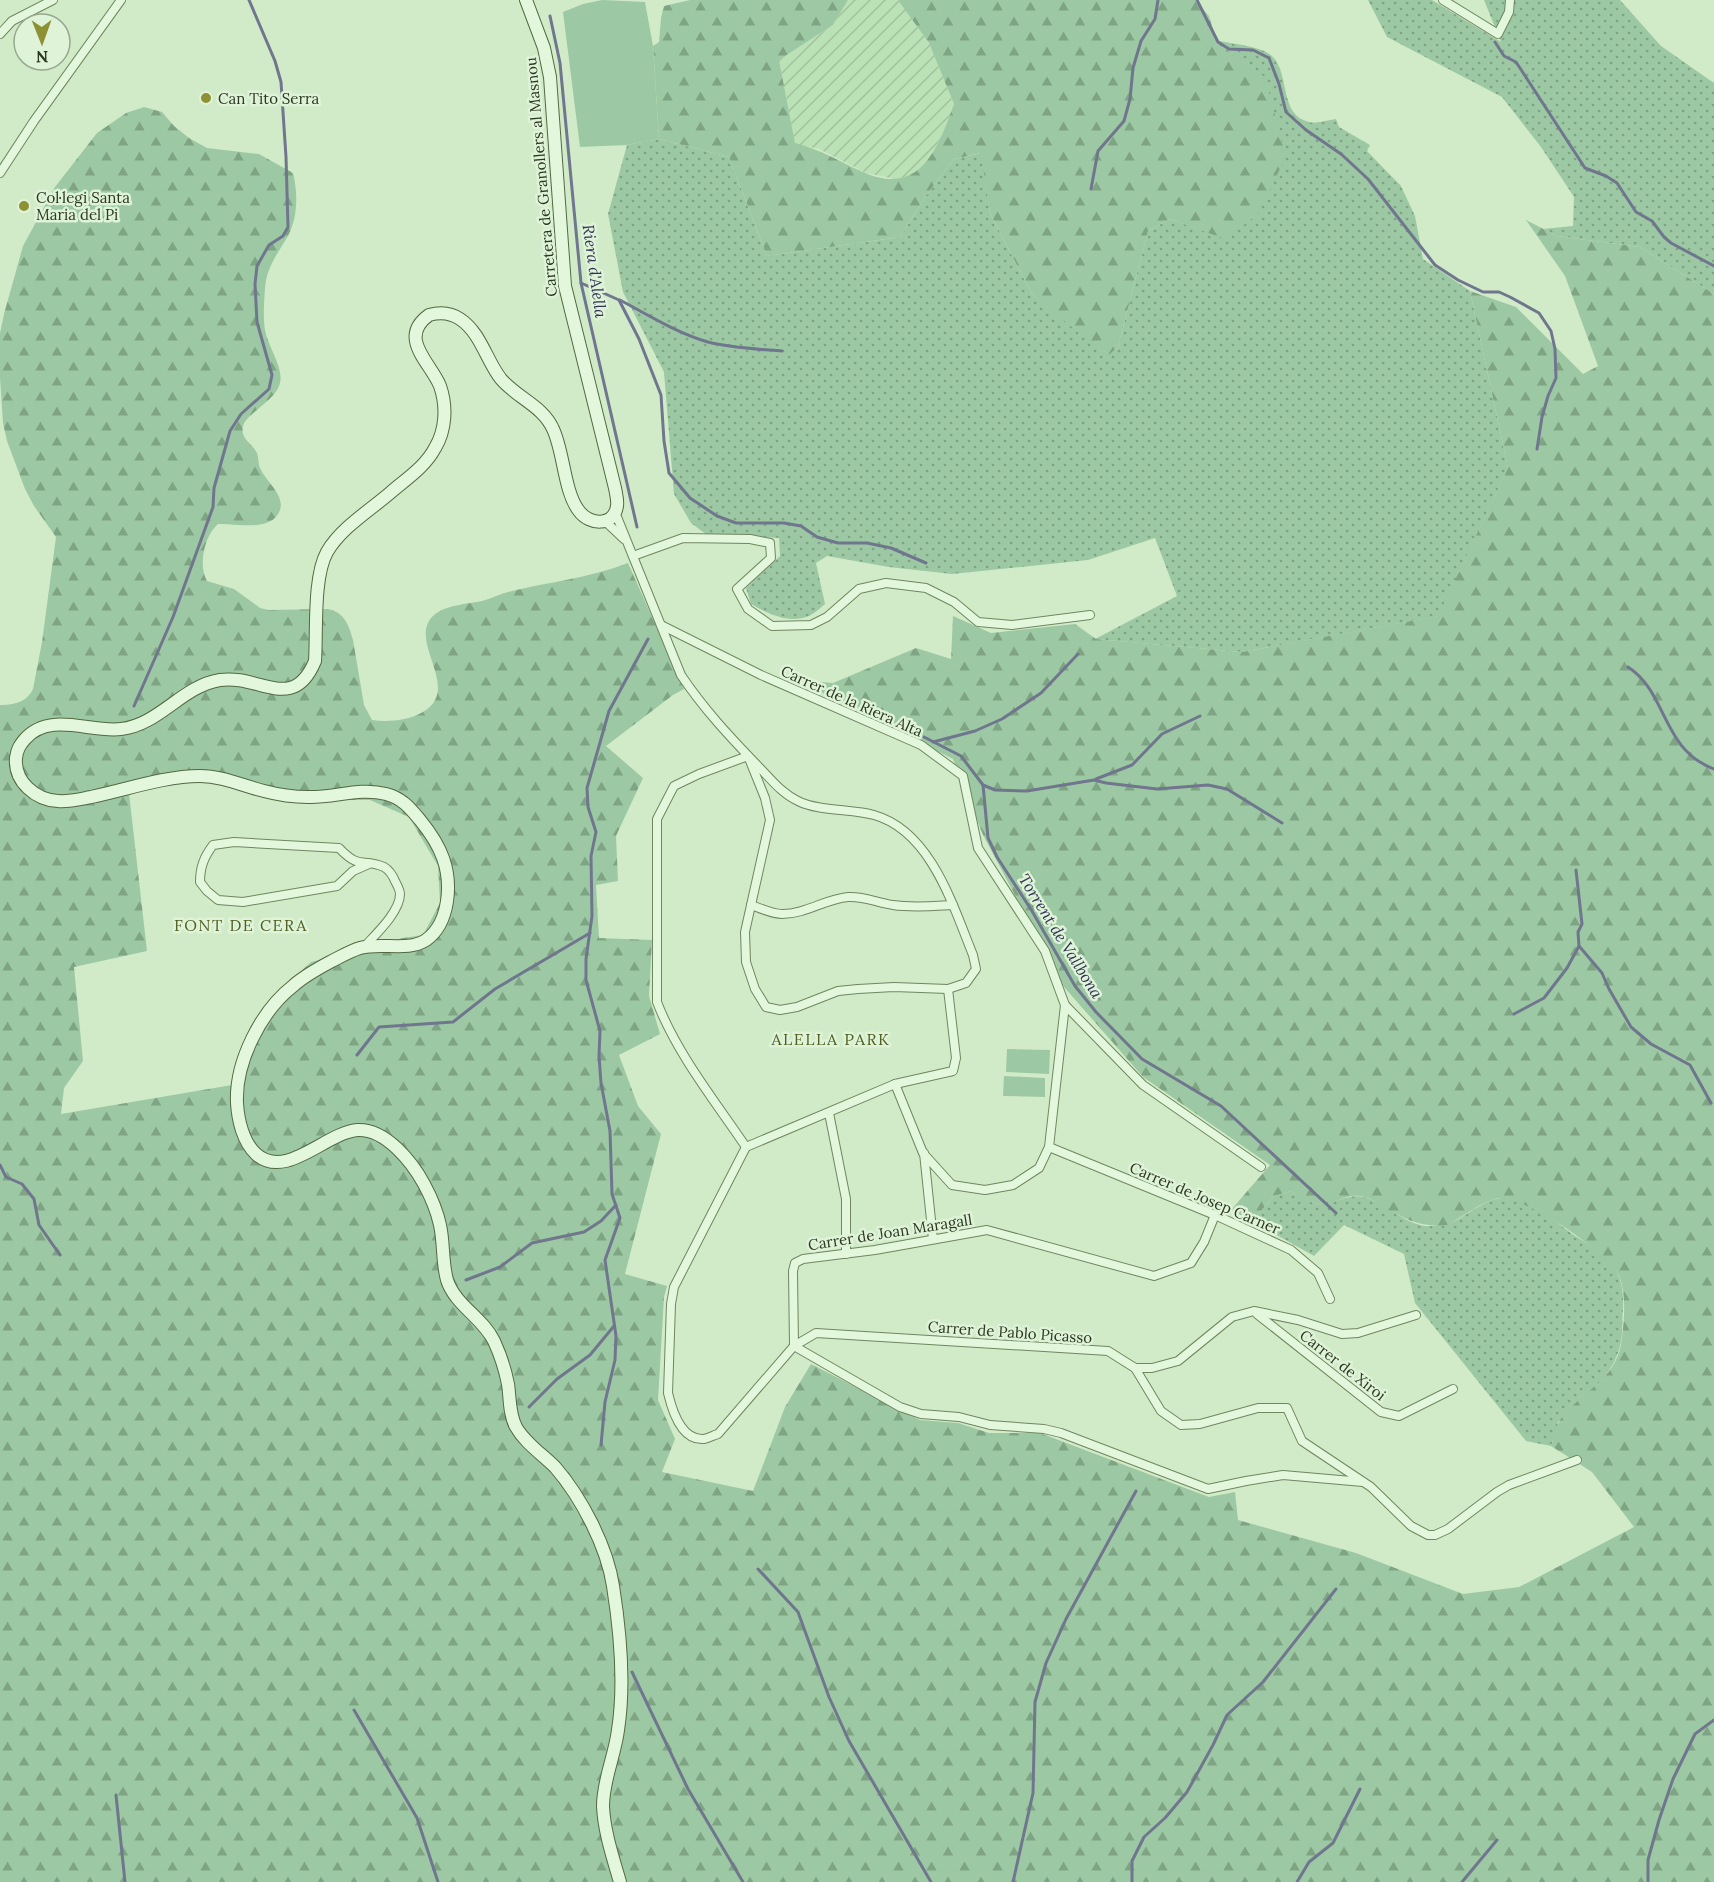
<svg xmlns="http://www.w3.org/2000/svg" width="1714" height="1882" viewBox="0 0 1714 1882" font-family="Lora,serif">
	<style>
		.farmland { fill: url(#farmland-furrows) }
		.grass { fill: url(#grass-dots) }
		.forest { fill: url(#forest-firs); fill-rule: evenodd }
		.pitch { fill: #9cc9a3 }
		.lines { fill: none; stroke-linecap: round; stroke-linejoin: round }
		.stream { stroke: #70768e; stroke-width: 3 }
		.street-casing { stroke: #70865e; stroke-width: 10 }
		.secondary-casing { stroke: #536841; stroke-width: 14 }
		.street { stroke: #e2f7db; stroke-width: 8 }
		.secondary { stroke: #e2f7db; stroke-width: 12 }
		.poi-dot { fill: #8e9133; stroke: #def3d7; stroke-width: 2 }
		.labels { text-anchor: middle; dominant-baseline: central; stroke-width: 5; stroke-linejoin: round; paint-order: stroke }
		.poi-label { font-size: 15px; fill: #2c3821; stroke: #def3d7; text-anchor: start }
		.street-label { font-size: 15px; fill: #2c3821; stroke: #def3d7 }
		.water-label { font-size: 16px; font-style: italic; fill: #313256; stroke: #def3d7 }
		.neighbourhood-label { font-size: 16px; letter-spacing: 1.5px; fill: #526123; stroke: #def3d7 }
	</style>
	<defs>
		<pattern id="farmland-furrows" width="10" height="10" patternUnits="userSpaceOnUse" patternTransform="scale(1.5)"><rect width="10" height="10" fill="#bbe1b6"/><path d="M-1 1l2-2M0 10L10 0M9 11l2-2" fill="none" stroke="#a1c29c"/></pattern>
		<pattern id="grass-dots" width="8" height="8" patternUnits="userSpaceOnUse" patternTransform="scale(1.5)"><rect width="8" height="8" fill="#9cc9a3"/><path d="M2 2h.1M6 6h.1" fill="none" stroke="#7fa484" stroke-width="1.8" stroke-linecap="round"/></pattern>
		<pattern id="forest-firs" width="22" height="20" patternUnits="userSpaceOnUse" patternTransform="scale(1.5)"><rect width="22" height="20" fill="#9cc9a3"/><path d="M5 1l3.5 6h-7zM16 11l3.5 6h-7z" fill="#7fa484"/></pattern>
	</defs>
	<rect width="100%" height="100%" fill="#d1ebc8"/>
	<path class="farmland" d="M 848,0 L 898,0 L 906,9 L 930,45 L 954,104 L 941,138 L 922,169 L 899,180 L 866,173 L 819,149 L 795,144 L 779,60 L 833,25 Z"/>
	<g class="grass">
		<path d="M 1368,0 L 1432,0 L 1501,42 L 1484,0 L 1620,0 L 1661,46 L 1714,83 L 1714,294 L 1640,247 L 1557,236 L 1543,229 L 1573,226 L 1574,197 L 1541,147 L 1502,97 L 1387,37 Z"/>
		<path d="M 1216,40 C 1231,44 1263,46 1273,57 C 1290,75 1279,115 1309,122 C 1316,124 1328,120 1336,119 L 1339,127 L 1370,145 L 1367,151 L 1401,186 L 1415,216 L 1423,259 L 1470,291 L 1508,468 L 1439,616 L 1242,652 L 1095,639 L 1177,596 L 1155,538 L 1088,560 L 952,574 L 889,567 L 827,556 L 816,563 L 825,604 C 820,608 815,613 809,616 C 789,624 768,614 751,604 L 746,588 L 780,556 L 779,538 L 707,535 L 691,523 L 674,494 L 664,372 L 623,292 L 608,214 L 627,145 L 659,139 L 729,157 L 767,256 L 900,237 L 925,197 L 954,159 L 982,153 L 990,213 L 1032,294 L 1109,355 L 1118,347 L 1148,231 L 1170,219 L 1225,238 Z"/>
		<path d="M 1292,1191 C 1297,1197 1303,1199 1311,1202 C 1331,1209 1347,1191 1367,1198 C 1389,1205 1408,1228 1433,1226 C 1439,1225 1450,1224 1455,1221 C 1471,1213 1489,1196 1508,1198 C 1531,1200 1553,1220 1571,1233 C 1584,1242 1601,1251 1611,1263 C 1622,1276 1624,1294 1623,1310 C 1622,1322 1623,1335 1620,1346 C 1612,1379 1581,1400 1558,1422 L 1557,1430 L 1551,1446 L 1526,1441 L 1415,1303 L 1404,1254 L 1344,1225 L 1314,1256 L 1252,1221 L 1274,1196 Z"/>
	</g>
	<g class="forest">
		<path d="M 690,0 L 848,0 L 833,25 L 779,60 L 795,143 C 822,150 838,161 863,172 C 921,198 938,147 954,104 L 929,43 L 898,0 L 1195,0 L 1209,16 L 1218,46 L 1265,77 L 1286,157 L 1257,215 L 1225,239 L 1170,219 L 1148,231 L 1118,347 L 1109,355 L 1085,338 L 1032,294 L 990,213 L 981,153 L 954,159 L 925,197 L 900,237 L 767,256 L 729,157 L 659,139 L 653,46 L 659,42 L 661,18 L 664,6 Z"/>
		<path d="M 144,107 L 162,112 L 174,126 L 189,138 L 207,148 L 259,154 L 293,173 C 298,193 298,217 288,236 C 278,253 266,268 265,289 C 264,303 263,317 265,330 C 268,348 286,370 279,386 C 273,402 246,414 243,426 C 240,439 252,443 257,453 C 259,459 258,465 261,470 C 267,482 285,496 280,510 C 272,533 236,523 218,524 C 204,536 198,566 207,581 L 234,589 L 260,608 L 268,610 L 328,609 C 344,612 349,625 353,640 L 364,705 L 372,720 C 386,722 403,721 417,715 C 469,692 404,642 434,615 C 445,605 468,604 482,601 C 491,599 499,594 508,592 C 548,582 589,578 628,563 L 684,689 L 673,695 L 606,746 L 643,778 L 616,836 L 618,881 L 596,885 L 599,938 L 652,940 L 649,996 L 660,1034 L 619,1055 L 638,1106 L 661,1134 L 625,1274 L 667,1286 L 664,1297 L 658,1400 L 675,1439 L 662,1472 L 753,1491 L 785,1407 L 811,1364 L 920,1420 L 958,1423 L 989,1433 L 1040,1433 L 1209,1497 L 1235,1492 L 1238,1520 L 1356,1553 L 1463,1594 L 1519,1587 L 1634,1527 L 1592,1472 L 1551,1446 C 1555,1437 1556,1424 1562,1417 C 1583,1391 1614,1381 1621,1344 C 1624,1324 1627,1295 1619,1276 C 1609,1253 1525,1196 1500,1198 C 1483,1200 1462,1218 1447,1225 C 1423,1228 1406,1220 1386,1208 C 1379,1204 1372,1199 1365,1197 C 1341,1191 1336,1211 1307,1201 C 1300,1199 1296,1196 1292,1191 L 1274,1196 L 1252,1221 L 1231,1210 L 1270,1165 L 1143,1077 L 1064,987 L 983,835 L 953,759 L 797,680 L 833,683 L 916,648 L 951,659 L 953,616 L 991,633 L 1075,624 L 1096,639 L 1242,652 L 1438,616 L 1508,468 L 1470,291 L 1516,307 L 1583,374 L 1598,366 L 1565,276 L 1526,220 L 1557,236 L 1640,247 L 1714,294 L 1714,1882 L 0,1882 L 0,705 C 14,705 27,702 33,689 L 42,642 L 56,537 L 34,506 L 25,489 L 7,441 L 3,423 L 0,378 L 0,333 L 4,314 L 23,246 L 55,187 L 97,133 L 126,113 ZM 198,780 L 290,800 L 370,800 L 409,817 L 438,866 L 440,903 L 423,935 L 403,938 L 311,962 L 283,988 L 232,1085 L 61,1114 L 64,1088 L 83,1061 L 74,967 L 147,951 L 129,793 Z"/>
	</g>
	<g class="pitch">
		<path d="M 602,0 L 645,2 L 653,46 L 659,139 L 627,145 L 580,147 L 563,12 L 583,4 Z"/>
		<path d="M 1007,1049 L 1050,1050 L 1049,1074 L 1006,1072 Z"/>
		<path d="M 1004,1076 L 1045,1078 L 1045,1097 L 1003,1096 Z"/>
	</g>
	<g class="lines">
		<g class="stream">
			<path d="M 1197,0 L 1218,42 L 1229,49 L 1253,50 L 1269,58 L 1279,84 L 1286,112 L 1306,130 L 1341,154 L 1368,179 L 1435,265 L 1458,280 L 1483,292 L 1499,292 L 1510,297 L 1539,313 L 1551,331 L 1555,349 L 1556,378 L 1548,396 L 1542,417 L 1537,449"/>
			<path d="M 550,16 L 560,63 L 581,283 L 637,527"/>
			<path d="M 1495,42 L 1504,56 L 1516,62 L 1585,168 L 1606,176 L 1617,183 L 1636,212 L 1652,221 L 1664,237 L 1671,243 L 1714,266"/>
			<path d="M 1091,189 L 1098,151 L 1124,121 L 1130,99 L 1133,68 L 1141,41 L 1155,19 L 1158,0"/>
			<path d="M 581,283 L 619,300 L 639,339 L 661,395 L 664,441 L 669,473 L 690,498 L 717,516 L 736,523 L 784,523 L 801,526 L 817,537 L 838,543 L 867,543 L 891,548 L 926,563"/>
			<path d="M 620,300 C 648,315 677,333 708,342 C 732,348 757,349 782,351"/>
			<path d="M 1628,667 C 1668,693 1661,749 1714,769"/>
			<path d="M 134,706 L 173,617 L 213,507 L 214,488 L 230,431 L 241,414 L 269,389 L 272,375 L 257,322 L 255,284 L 257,266 L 269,245 L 283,236 L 288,227 L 286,157 L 281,82 L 275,61 L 249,0"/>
			<path d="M 924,737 L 961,756 L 983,785 L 988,838 L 997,857 L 1032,911 L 1075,986 L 1096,1012 L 1142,1059 L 1221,1106 L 1336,1213"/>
			<path d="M 933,742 L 975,731 L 1002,719 L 1041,693 L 1078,654"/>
			<path d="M 1096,779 L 1132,765 L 1162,734 L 1200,716"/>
			<path d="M 983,785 L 995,790 L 1027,791 L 1094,780 L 1106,783 L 1157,789 L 1208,785 L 1227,789 L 1282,823"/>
			<path d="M 1576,870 L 1582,924 L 1578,932 L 1579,946 L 1602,973 L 1609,989 L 1631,1027 L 1651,1044 L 1690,1065 L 1711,1103"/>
			<path d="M 1514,1014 L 1544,998 L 1567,968 L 1579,946"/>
			<path d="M 357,1055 L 379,1027 L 453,1022 L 495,989 L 590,933"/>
			<path d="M 0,1165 L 6,1177 L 22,1184 L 34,1199 L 39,1225 L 60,1255"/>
			<path d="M 466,1280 L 500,1267 L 532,1243 L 584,1232 L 601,1221 L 616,1205"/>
			<path d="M 529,1407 L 557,1379 L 590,1355 L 614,1326"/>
			<path d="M 601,1445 L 605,1402 L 615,1360 L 616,1336 L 605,1260 L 620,1218 L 612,1194 L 610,1131 L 601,1083 L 599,1056 L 600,1031 L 586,980 L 586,959 L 592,916 L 591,856 L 596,832 L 588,807 L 587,788 L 609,711 L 648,639"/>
			<path d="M 758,1569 L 798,1612 L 829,1697 L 849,1741 L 931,1882"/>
			<path d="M 632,1672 L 688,1789 L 743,1882"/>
			<path d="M 354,1710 L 417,1818 L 438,1882"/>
			<path d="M 116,1795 L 125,1882"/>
			<path d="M 1013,1882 L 1033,1793 L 1035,1702 L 1046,1663 L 1066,1619 L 1136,1491"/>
			<path d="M 1132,1882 L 1132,1861 L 1144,1837 L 1165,1818 L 1187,1792 L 1213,1745 L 1227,1715 L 1263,1682 L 1336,1589"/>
			<path d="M 1297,1882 L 1309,1862 L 1333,1843 L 1360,1789"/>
			<path d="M 1462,1882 L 1497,1840"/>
			<path d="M 1648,1882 L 1648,1860 L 1659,1820 L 1673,1779 L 1695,1734 L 1714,1720"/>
		</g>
		<defs>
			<g id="street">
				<path d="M 1443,0 L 1498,34 L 1509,12 L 1510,0"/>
				<path d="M 0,34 L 12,21 L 53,0"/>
				<path d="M 0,173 L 34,121 L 121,0"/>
				<path d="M 615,512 L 681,675 C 703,708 729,736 757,765 C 770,778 781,793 798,801 C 817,811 852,809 874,815 C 931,831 953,906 973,955 L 976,969 L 966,983 L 948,989 L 894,987 L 858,989 L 838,991 L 797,1007 L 780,1010 L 766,1007 L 755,989 L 746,962 L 745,932 L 770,820 L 765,798 L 748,756"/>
				<path d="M 605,521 L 624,539"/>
				<path d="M 633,556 L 683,538 L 750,539 L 770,543 L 771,558 L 737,589 L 748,609 L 772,626 L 811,625 L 827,617 L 859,589 L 886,583 L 926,588 L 954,602 L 978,622 L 1012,625 L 1090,615"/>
				<path d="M 661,625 L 761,675 L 921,745 L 963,776 L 978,848 L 1045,951 L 1065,1005 L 1049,1147 L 1039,1168 L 1013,1185 L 985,1190 L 952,1185 L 923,1153 L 895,1084"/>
				<path d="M 751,905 C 760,908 772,914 782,914 C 806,914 825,899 848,897 C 864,896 878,903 893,905 C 913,908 933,906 953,905"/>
				<path d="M 364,947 C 375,935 400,912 400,894 C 400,890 397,885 395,881 C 393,876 389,870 384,867 C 362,857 361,871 339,848 L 234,842 L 213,845 C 204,857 200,867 200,882 L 207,891 L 218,900 L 243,902 L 337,886 L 353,871 L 369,864"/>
				<path d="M 1065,1005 L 1143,1085 L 1261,1167"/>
				<path d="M 829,1113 L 846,1199 L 846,1254"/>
				<path d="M 746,1147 L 674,1287 L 671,1304 L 668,1393 C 672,1410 681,1441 704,1439 C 709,1438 714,1435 718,1434 L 794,1346 L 816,1333 L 1108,1351 L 1135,1368 L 1152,1368 L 1178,1361 L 1232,1317 L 1254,1311 L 1298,1320 L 1342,1334 L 1358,1333 L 1416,1315"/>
				<path d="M 746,1147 C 715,1101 677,1054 657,1002 L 657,819 L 674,786 L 699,774 L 748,756"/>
				<path d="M 746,1147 L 895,1084 L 953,1071 L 956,1058 L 948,989"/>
				<path d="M 1049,1147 L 1215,1215 L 1291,1250 L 1318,1273 L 1330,1299"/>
				<path d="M 924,1153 L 933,1239"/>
				<path d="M 1257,1314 L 1381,1412 L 1399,1416 L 1453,1389"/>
				<path d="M 794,1346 L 900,1407 L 921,1414 L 959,1417 L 990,1425 L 1044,1429 L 1061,1433 L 1208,1489 L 1246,1481 L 1283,1475 L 1363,1482"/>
				<path d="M 794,1346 L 793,1271 L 795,1263 L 803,1259 L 875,1250 L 987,1230 L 1154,1276 L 1191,1263 L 1204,1242 L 1215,1215"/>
				<path d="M 1135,1368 L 1161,1411 L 1181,1425 L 1200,1424 L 1258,1408 L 1287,1408 L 1302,1441 L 1371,1487 L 1411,1526 L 1428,1535 L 1435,1535 L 1448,1529 L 1497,1492 L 1509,1485 L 1577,1460"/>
			</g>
			<path id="secondary" d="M 526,0 L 544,48 L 550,77 L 565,286 L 615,488 C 616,494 618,500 617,506 C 614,527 589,525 579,511 C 564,492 564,452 553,429 C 543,406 517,398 501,379 C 486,360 481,333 460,319 C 451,313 440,312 429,315 C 397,338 431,363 440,386 C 447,406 446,430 435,448 C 425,467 406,479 390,493 C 369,511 341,528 327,552 C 313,577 317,632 315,661 C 293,714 259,674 220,680 C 182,686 159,725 121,729 C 90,733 50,711 25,739 C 20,745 17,749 16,758 C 14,782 36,800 58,801 C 69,802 80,799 91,797 C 125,790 165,776 200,776 C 223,776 243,786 264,791 C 279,795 294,797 308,797 C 334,798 360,787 386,794 C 402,798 410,808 420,820 C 429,831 438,844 443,858 C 452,883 450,923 426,940 C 408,952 381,942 360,948 C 350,951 340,957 330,962 C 317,969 304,976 293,986 C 261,1011 235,1062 237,1103 C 238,1120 243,1142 256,1154 C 286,1181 326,1132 358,1130 C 386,1129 412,1162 424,1184 C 431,1197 437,1211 440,1225 C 444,1243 442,1262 447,1280 C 455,1305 483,1318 494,1341 C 500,1354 505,1369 508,1384 C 510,1397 509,1414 516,1427 C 525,1443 542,1454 555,1467 C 581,1497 607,1546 613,1586 C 620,1630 625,1685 618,1730 C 615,1755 603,1780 603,1806 C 604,1831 613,1858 620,1882"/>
		</defs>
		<use href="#street" class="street-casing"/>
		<use href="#secondary" class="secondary-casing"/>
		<use href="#street" class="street"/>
		<use href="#secondary" class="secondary"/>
	</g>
	<g class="poi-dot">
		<circle cx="206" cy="98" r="6"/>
		<circle cx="24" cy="206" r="6"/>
	</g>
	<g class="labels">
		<g class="poi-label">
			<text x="218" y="98">Can Tito Serra</text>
			<text x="36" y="197">Col·legi Santa<tspan x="36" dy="17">Maria del Pi</tspan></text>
		</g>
		<g class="street-label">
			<text transform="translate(541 177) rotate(-95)">Carretera de Granollers al Masnou</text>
			<text transform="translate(852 701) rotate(24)">Carrer de la Riera Alta</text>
			<text transform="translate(1205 1198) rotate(23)">Carrer de Josep Carner</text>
			<text transform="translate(890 1232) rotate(-9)">Carrer de Joan Maragall</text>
			<text transform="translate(1010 1332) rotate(4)">Carrer de Pablo Picasso</text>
			<text transform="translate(1343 1365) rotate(38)">Carrer de Xiroi</text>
		</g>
		<g class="water-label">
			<text transform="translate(595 271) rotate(82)">Riera d'Alella</text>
			<text transform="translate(1061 936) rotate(58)">Torrent de Vallbona</text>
		</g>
		<g class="neighbourhood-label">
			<text x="241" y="925">FONT DE CERA</text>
			<text x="831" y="1039">ALELLA PARK</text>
		</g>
	</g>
	<g transform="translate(42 42) rotate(179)"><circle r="28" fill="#def3d7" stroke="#97a88e" stroke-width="1.5"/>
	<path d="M0-4.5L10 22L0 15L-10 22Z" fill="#8e9133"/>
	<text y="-9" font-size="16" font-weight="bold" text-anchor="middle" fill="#2c3821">N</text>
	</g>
</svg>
